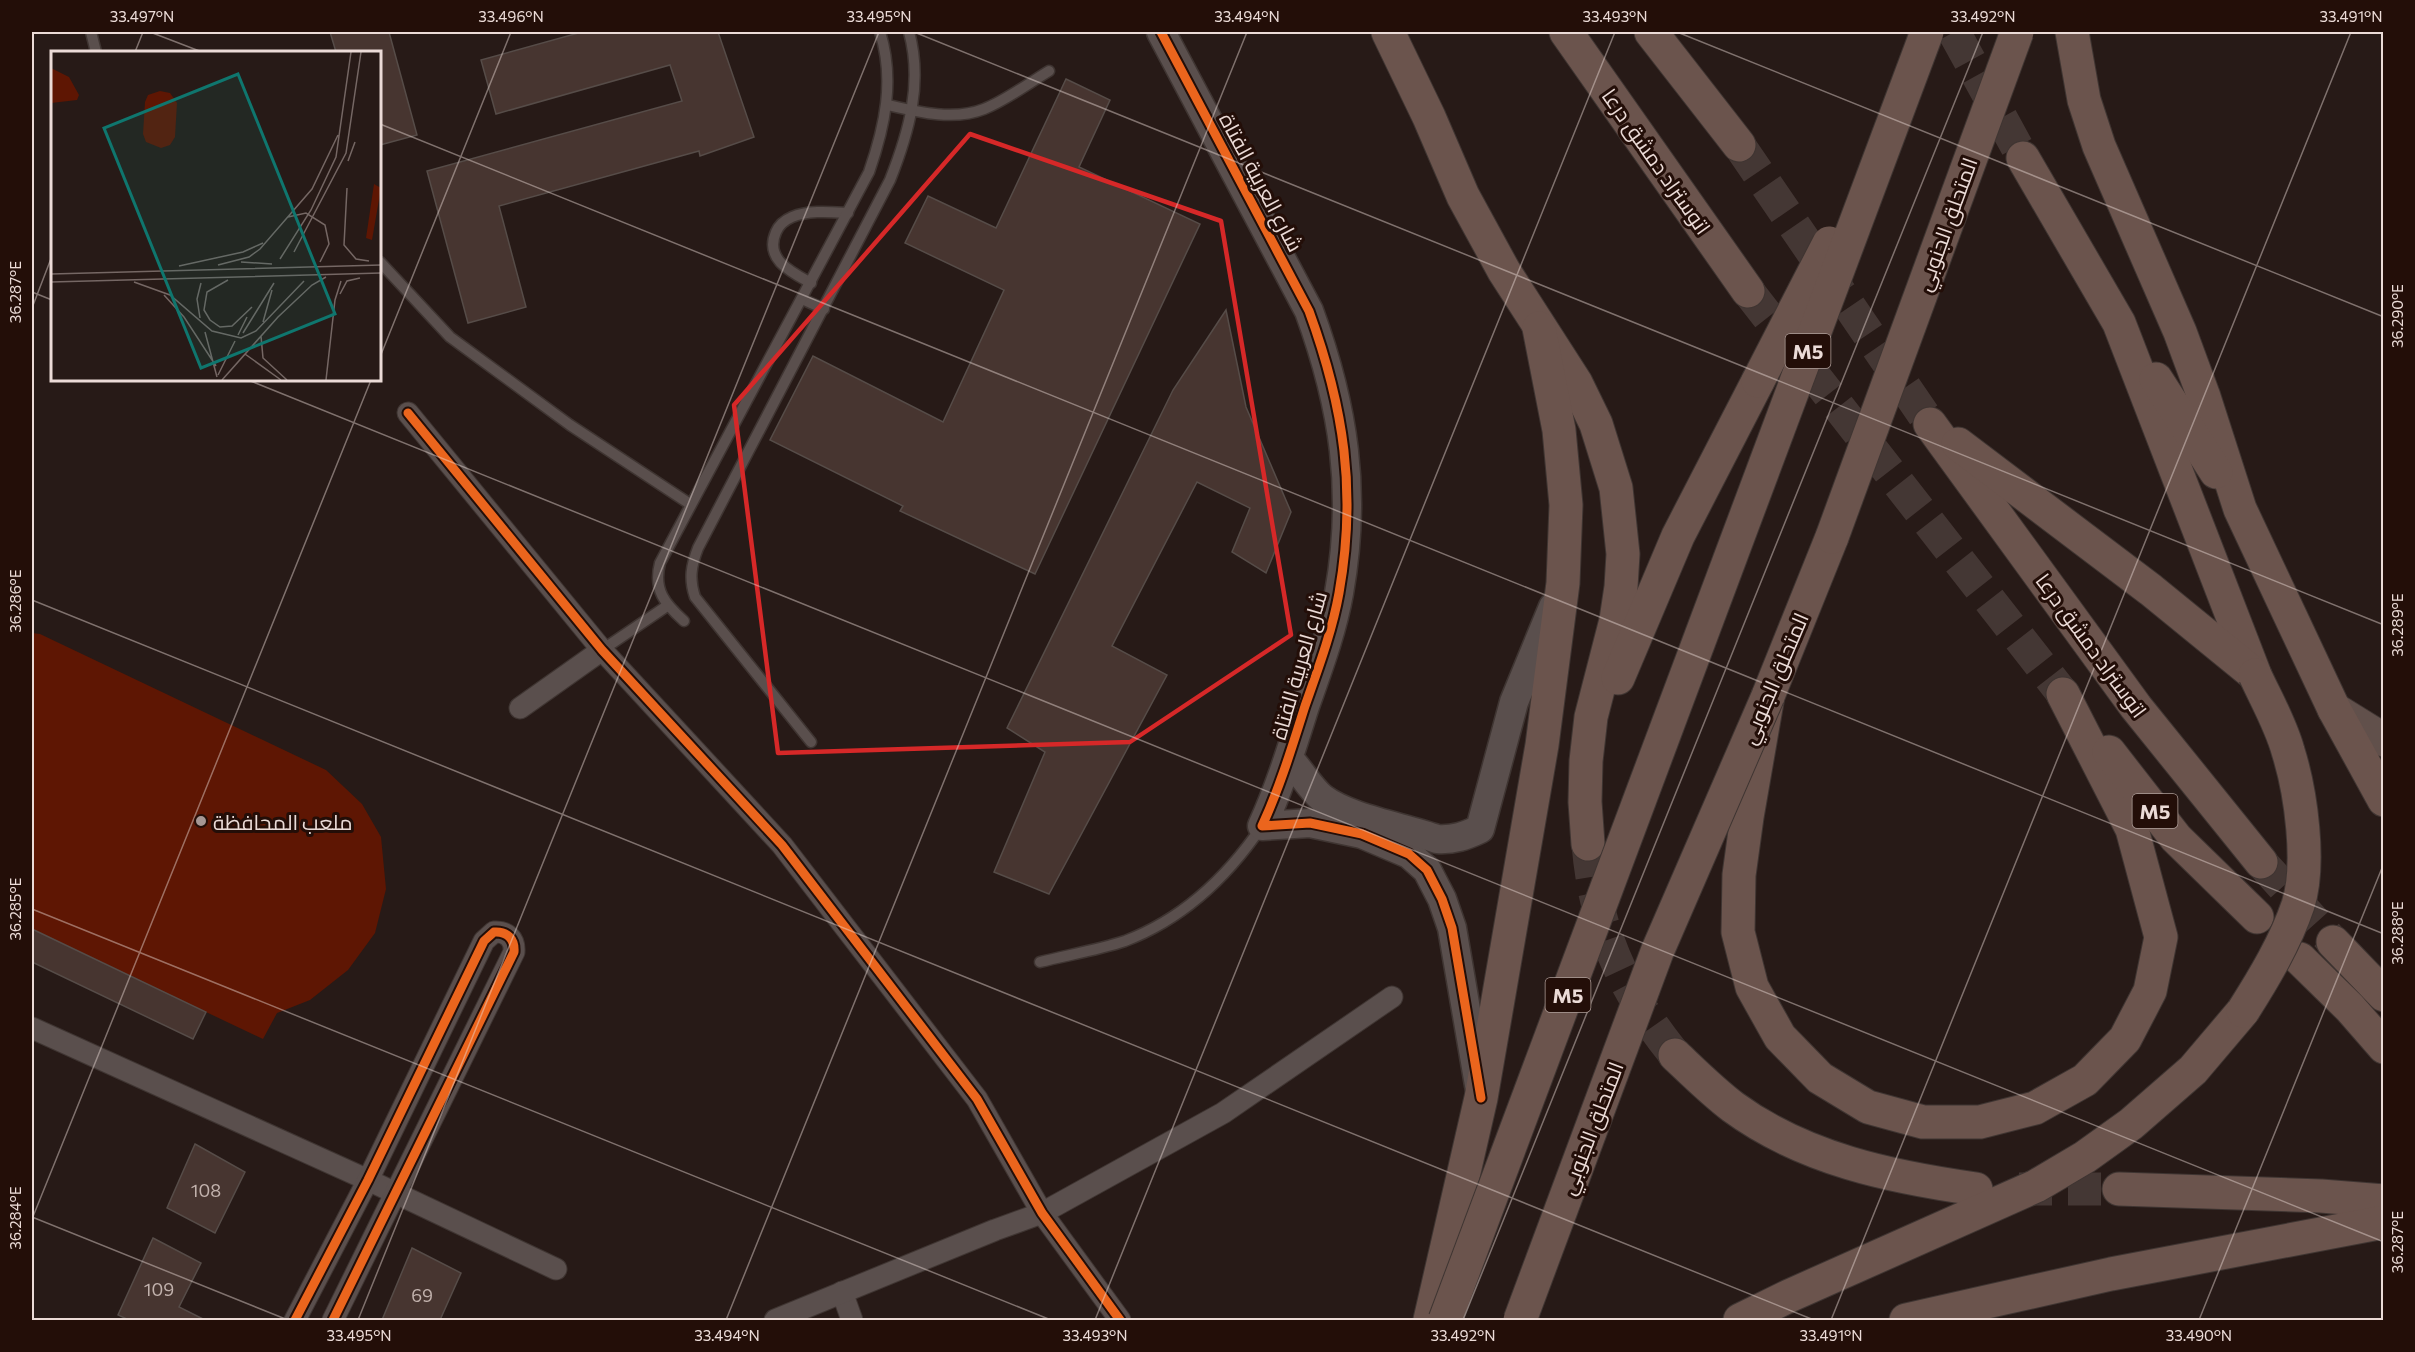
<svg xmlns="http://www.w3.org/2000/svg" width="2415" height="1352" viewBox="0 0 2415 1352" font-family="Commissioner,Cairo,sans-serif">
	<style>
		.green { fill: #5e1603 }
		.building { fill: #473530; stroke: #564c48; stroke-width: 1.5 }
		.lines { fill: none; stroke-linecap: round; stroke-linejoin: round }
		.highway-tunnel { stroke: #443734; stroke-width: 33; stroke-dasharray: 33 16; stroke-linecap: butt }
		.lane-casing { stroke: #3f3532; stroke-width: 13 }
		.street-casing { stroke: #3f3532; stroke-width: 23 }
		.secondary-casing { stroke: #3f3532; stroke-width: 31 }
		.primary-casing { stroke: #3f3532; stroke-width: 35 }
		.highway-casing { stroke: #3f3532; stroke-width: 35 }
		.lane { stroke: #5a4f4d; stroke-width: 10 }
		.street { stroke: #5a4f4d; stroke-width: 21 }
		.secondary { stroke: #5a4f4d; stroke-width: 28 }
		.primary { stroke: #61504b; stroke-width: 33 }
		.highway { stroke: #6b544d; stroke-width: 33 }
		.highway-bridge-casing { stroke: #3f3532; stroke-width: 35; stroke-linecap: butt }
		.highway-bridge { stroke: #6b544d; stroke-width: 33 }
		.cycleway-casing { stroke: #230e08; stroke-width: 13 }
		.cycleway { stroke: #eb651d; stroke-width: 9 }
		.marked { fill: none; stroke: #d62828; stroke-width: 4.5; stroke-linejoin: round }
		.ticks { fill: none; stroke: #ebdbd7; stroke-width: 1.5; stroke-opacity: 0.45 }
		.poi-dot { fill: #a69794; stroke: #230e08; stroke-width: 2 }
		.labels { text-anchor: middle; dominant-baseline: central; stroke-width: 6; stroke-linejoin: round; paint-order: stroke }
		.number-label { font-size: 18px; fill: #c2b2ad }
		.shield { fill: #230e08; stroke: #af9e99; stroke-width: 1.5 }
		.shield-label { font-size: 20px; font-weight: bold; fill: #ebdbd7 }
		.street-label { font-size: 21px; fill: #ebdbd7; stroke: #230e08 }
		.poi-label { font-size: 21px; fill: #ebdbd7; stroke: #230e08; text-anchor: start }
		.inset-road { fill: none; stroke: #756764; stroke-width: 1.5 }
		.view { fill: #0f766e; fill-opacity: 0.15; stroke: #0f766e; stroke-width: 3 }
		.inset-edge { fill: none; stroke: #ebdbd7; stroke-width: 3 }
		.neatline { fill: none; stroke: #ebdbd7; stroke-width: 2 }
		.ticks-label { font-size: 15px; text-anchor: middle; fill: #ebdbd7 }
	</style>
	<rect width="100%" height="100%" fill="#271a17"/>
	<path class="green" d="M 32,633 L 40,634 L 326,770 L 362,804 L 381,837 L 386,889 L 375,933 L 348,970 L 310,1000 L 277,1013 L 263,1039 L 206,1012 L 193,1039 L 32,962 Z"/>
	<g class="building">
		<path d="M 330,32 L 389,32 L 417,135 L 380,145 L 380,52 L 336,52 Z"/>
		<path d="M 582,32 L 718,32 L 754,137 L 700,156 L 699,151 L 499,206 L 526,307 L 468,323 L 427,171 L 682,101 L 670,65 L 496,114 L 481,60 Z"/>
		<path d="M 1066,79 L 1110,100 L 1079,167 L 1200,224 L 1035,574 L 900,511 L 903,506 L 770,440 L 813,356 L 943,422 L 1004,290 L 905,243 L 928,196 L 996,228 Z"/>
		<path d="M 1226,310 L 1246,407 L 1291,512 L 1266,573 L 1232,552 L 1250,508 L 1197,482 L 1112,646 L 1167,675 L 1049,894 L 994,872 L 1045,752 L 1007,728 L 1173,390 Z"/>
		<path d="M 32,929 L 206,1012 L 193,1039 L 32,962 Z"/>
		<path d="M 195,1144 L 245,1172 L 215,1233 L 167,1208 Z"/>
		<path d="M 153,1238 L 201,1263 L 179,1307 L 205,1320 L 129,1320 L 118,1315 Z"/>
		<path d="M 412,1248 L 461,1273 L 440,1320 L 382,1320 Z"/>
	</g>
	<g class="lines">
		<g class="highway-tunnel">
			<path d="M 1954,32 L 2023,158"/>
			<path d="M 1739,145 L 1930,424"/>
			<path d="M 1748,291 L 2063,694"/>
			<path d="M 1588,844 C 1595,927 1622,990 1675,1055"/>
			<path d="M 2261,862 L 2333,942"/>
			<path d="M 2019,1189 L 2119,1189"/>
		</g>
		<defs>
			<g id="lane">
				<path d="M 91,32 L 96,52"/>
				<path d="M 888,105 C 918,112 954,121 984,109 C 1005,101 1029,83 1049,71"/>
				<path d="M 380,262 L 450,337 L 570,425 L 690,504"/>
				<path d="M 811,283 C 791,272 764,259 776,232 C 779,225 785,220 792,217 C 809,210 830,212 848,213"/>
				<path d="M 802,299 L 824,309"/>
				<path d="M 684,621 C 665,604 653,590 660,563 L 869,172 C 885,126 895,80 880,32"/>
				<path d="M 602,650 L 667,606"/>
				<path d="M 811,742 L 695,597 C 689,579 691,566 698,548 L 890,180 C 909,132 923,83 909,32"/>
				<path d="M 1040,962 C 1068,955 1098,950 1125,941 C 1183,919 1228,876 1262,826"/>
			</g>
			<g id="street">
				<path d="M 408,413 L 602,650 L 782,845 L 977,1099 L 1042,1213 L 1120,1320"/>
				<path d="M 520,708 L 602,650"/>
				<path d="M 32,1028 L 368,1180 L 556,1269"/>
				<path d="M 842,1292 L 852,1320"/>
				<path d="M 295,1320 L 368,1180 L 484,941 L 494,932 C 507,931 515,939 514,952 L 333,1320"/>
				<path d="M 775,1320 L 995,1230 L 1042,1213 L 1223,1113 L 1392,997"/>
			</g>
			<g id="secondary">
				<path d="M 1161,32 L 1309,311 C 1344,407 1357,492 1339,593 C 1332,632 1318,669 1305,706 C 1292,747 1280,787 1262,826 L 1310,823 L 1362,834 L 1409,854 L 1427,870 L 1442,899 L 1452,928 L 1479,1085"/>
				<path d="M 1289,759 C 1301,771 1309,787 1322,798 C 1350,819 1404,827 1437,839 C 1454,840 1465,836 1480,829 L 1514,702 L 1553,607"/>
			</g>
			<path id="primary" d="M 2334,709 L 2384,740"/>
			<g id="highway">
				<path d="M 1388,32 L 1429,117 L 1463,196 L 1504,271 L 1576,383 L 1596,424 L 1616,488 L 1623,554 L 1621,587 L 1616,620 L 1591,717 L 1586,761 L 1585,802 L 1588,844"/>
				<path d="M 1566,32 L 1748,291"/>
				<path d="M 1651,32 L 1739,145"/>
				<path d="M 2072,32 L 2084,100 L 2099,146 L 2180,332 L 2204,397 L 2240,509 L 2334,709 L 2384,800"/>
				<path d="M 2023,158 L 2119,323 L 2255,675"/>
				<path d="M 2156,379 L 2216,472"/>
				<path d="M 1930,424 L 2136,707 L 2261,862"/>
				<path d="M 1958,444 L 2151,590 L 2254,674"/>
				<path d="M 1832,537 L 1768,696 L 1747,817 L 1739,875 L 1738,932 L 1752,987 L 1780,1037 L 1820,1078 L 1868,1107 L 1923,1122 L 1980,1122 L 2035,1108 L 2085,1080 L 2125,1039 L 2150,991 L 2161,937 L 2132,829 L 2063,694"/>
				<path d="M 1618,678 L 1678,536 L 1758,381"/>
				<path d="M 2109,752 L 2176,838 L 2257,917"/>
				<path d="M 2333,942 L 2384,995"/>
				<path d="M 2300,959 L 2350,1008 L 2384,1047"/>
				<path d="M 1675,1055 C 1694,1073 1712,1091 1733,1107 C 1804,1159 1891,1177 1976,1189"/>
				<path d="M 2119,1189 L 2321,1196 L 2384,1201"/>
				<path d="M 1430,1320 L 1481,1098 L 1542,745 L 1563,583 L 1566,505 L 1559,430 L 1539,328"/>
				<path d="M 1740,1320 L 1789,1296 L 2036,1186 L 2085,1157 L 2131,1124 L 2193,1070 L 2243,1011"/>
				<path d="M 1906,1320 L 2111,1274 L 2384,1222"/>
			</g>
		</defs>
		<use href="#lane" class="lane-casing"/>
		<use href="#street" class="street-casing"/>
		<use href="#secondary" class="secondary-casing"/>
		<use href="#primary" class="primary-casing"/>
		<use href="#highway" class="highway-casing"/>
		<use href="#lane" class="lane"/>
		<use href="#street" class="street"/>
		<use href="#secondary" class="secondary"/>
		<use href="#primary" class="primary"/>
		<use href="#highway" class="highway"/>
		<defs>
			<g id="highway-bridge">
				<path d="M 1758,381 L 1829,243"/>
				<path d="M 1832,537 L 2017,32"/>
				<path d="M 2243,1011 C 2264,978 2285,943 2298,905 C 2311,864 2301,792 2288,751 C 2281,725 2266,699 2255,675"/>
				<path d="M 1445,1320 L 1927,32"/>
				<path d="M 1520,1320 L 1657,952 L 1768,696"/>
			</g>
		</defs>
		<use href="#highway-bridge" class="highway-bridge-casing"/>
		<use href="#highway-bridge" class="highway-bridge"/>
		<defs>
			<g id="cycleway">
				<path d="M 1161,32 L 1309,311 C 1344,407 1357,492 1339,593 C 1332,632 1318,669 1305,706 C 1292,747 1280,787 1262,826 L 1310,823 L 1362,834 L 1409,854 L 1427,870 L 1442,899 L 1452,928 L 1481,1098"/>
				<path d="M 408,413 L 602,650 L 782,845 L 977,1099 L 1042,1213 L 1120,1320"/>
				<path d="M 295,1320 L 368,1180 L 484,941 L 494,932 C 507,931 515,939 514,952 L 333,1320"/>
			</g>
		</defs>
		<use href="#cycleway" class="cycleway-casing"/>
		<use href="#cycleway" class="cycleway"/>
	</g>
	<path class="marked" d="M 970,134 L 1221,221 L 1291,635 L 1130,742 L 778,753 L 734,405 Z"/>
	<path class="ticks" d="M 150,32 L 202,52M 914,32 L 2384,625M 1677,32 L 2384,317M 135,52 L 143,32M 380,124 L 2384,934M 32,292 L 52,300M 32,308 L 52,256M 380,357 L 511,32M 248,380 L 2384,1242M 32,600 L 1814,1320M 32,909 L 1051,1320M 32,1217 L 288,1320M 32,1219 L 371,380M 358,1320 L 879,32M 726,1320 L 1247,32M 1095,1320 L 1615,32M 1463,1320 L 1983,32M 1831,1320 L 2351,32M 2199,1320 L 2384,863"/>
	<circle class="poi-dot" cx="201" cy="821" r="6"/>
	<g class="labels">
		<g class="number-label">
			<text x="206" y="1190">108</text>
			<text x="159" y="1289">109</text>
			<text x="422" y="1295">69</text>
		</g>
		<g class="shield">
			<rect x="1785.5" y="334" width="45" height="34" rx="4.5"/>
			<rect x="2132.5" y="794" width="45" height="34" rx="4.5"/>
			<rect x="1545.5" y="978" width="45" height="34" rx="4.5"/>
		</g>
		<g class="shield-label">
			<text x="1808" y="351">M5</text>
			<text x="2155" y="811">M5</text>
			<text x="1568" y="995">M5</text>
		</g>
		<g class="street-label">
			<text transform="translate(1657 161) rotate(55)">اتوستراد دمشق درعا</text>
			<text transform="translate(1262 182) rotate(62)">شارع العربية الفتاة</text>
			<text transform="translate(1946 224) rotate(-70)">المتحلق الجنوبي</text>
			<text transform="translate(2092 645) rotate(54)">اتوستراد دمشق درعا</text>
			<text transform="translate(1298 665) rotate(-74)">شارع العربية الفتاة</text>
			<text transform="translate(1774 678) rotate(-67)">المتحلق الجنوبي</text>
			<text transform="translate(1591 1128) rotate(-69)">المتحلق الجنوبي</text>
		</g>
		<g class="poi-label">
			<text x="213" y="821">ملعب المحافظة</text>
		</g>
	</g>
	<g transform="translate(51 51)">
		<rect width="330" height="330" fill="#271a17"/>
		<path d="M 0,17 L 18,26 L 28,44 L 26,49 L 0,52 ZM 109,40 L 119,42 L 126,52 L 124,86 L 119,94 L 110,97 L 95,91 L 92,83 L 94,51 L 97,44 ZM 323,133 L 330,137 L 321,189 L 315,187 Z" fill="#5e1603"/>
		<path class="inset-road" d="M 297,110 L 304,91M 296,137 L 293,194 L 305,208 L 318,210M 237,166 L 255,162 L 274,174 L 278,193 L 269,211M 243,201 L 295,102 L 310,1M 229,208 L 260,159 L 285,106 L 300,1M 190,211 L 221,213M 167,214 L 198,206 L 209,198 L 261,138 L 287,84M 128,215 L 192,201 L 212,192M 0,223 L 330,214M 177,229 L 156,241 L 153,259 L 159,269 L 169,276 L 181,275 L 201,256M 0,231 L 330,222M 83,231 L 119,244 L 161,280 L 190,287 L 205,280 L 253,230M 289,243 L 296,230 L 309,227M 113,244 L 133,266 L 165,315M 149,267 L 146,248 L 150,232M 212,271 L 221,239M 154,281 L 166,326M 192,282 L 223,232M 187,284 L 196,266M 210,285 L 212,307 L 236,329M 194,303 L 230,329M 167,324 L 184,290M 171,329 L 227,266 L 261,234 L 275,226M 275,329 L 284,249 L 290,230"/>
		<path class="view" d="M 187,23 L 284,263 L 150,317 L 53,77 Z"/>
		<rect width="330" height="330" class="inset-edge"/>
	</g>
	<rect width="2415" height="1352" fill="none" stroke="#230e08" stroke-width="66"/>
	<rect x="33" y="33" width="2349" height="1286" class="neatline"/>
	<g class="ticks-label">
		<text x="142" y="22">33.497°N</text>
		<text x="511" y="22">33.496°N</text>
		<text x="879" y="22">33.495°N</text>
		<text x="1247" y="22">33.494°N</text>
		<text x="1615" y="22">33.493°N</text>
		<text x="1983" y="22">33.492°N</text>
		<text x="2351" y="22">33.491°N</text>
		<text transform="translate(16 292) rotate(-90)" y="5">36.287°E</text>
		<text transform="translate(2398 316) rotate(-90)" y="5">36.290°E</text>
		<text transform="translate(16 601) rotate(-90)" y="5">36.286°E</text>
		<text transform="translate(2398 625) rotate(-90)" y="5">36.289°E</text>
		<text transform="translate(16 909) rotate(-90)" y="5">36.285°E</text>
		<text transform="translate(2398 933) rotate(-90)" y="5">36.288°E</text>
		<text transform="translate(16 1218) rotate(-90)" y="5">36.284°E</text>
		<text transform="translate(2398 1242) rotate(-90)" y="5">36.287°E</text>
		<text x="359" y="1341">33.495°N</text>
		<text x="727" y="1341">33.494°N</text>
		<text x="1095" y="1341">33.493°N</text>
		<text x="1463" y="1341">33.492°N</text>
		<text x="1831" y="1341">33.491°N</text>
		<text x="2199" y="1341">33.490°N</text>
	</g>
</svg>
